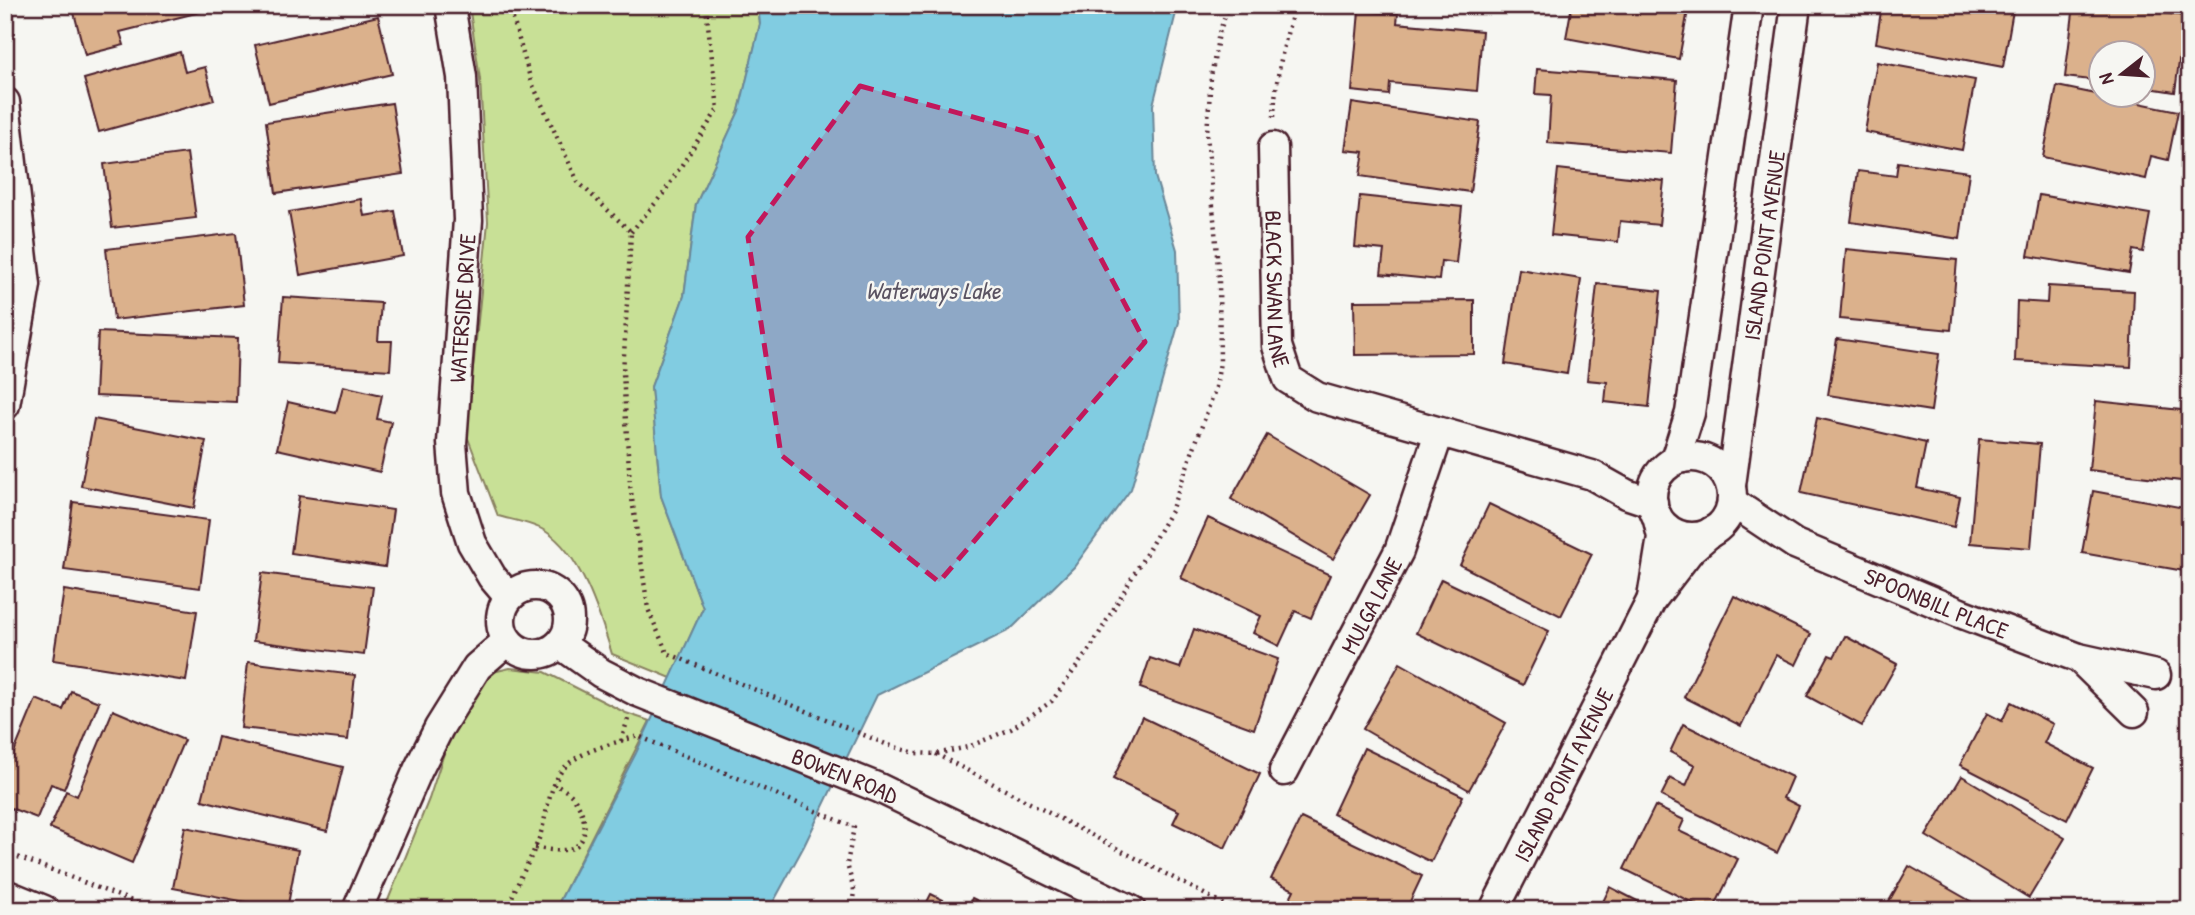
<svg xmlns="http://www.w3.org/2000/svg" width="2195" height="915" viewBox="0 0 2195 915" font-family="'Patrick Hand',sans-serif">
	<style>
		.green { fill: #c8e096; stroke: #898060; stroke-width: 2 }
		.water { fill: #81cce1; stroke: #6b8798; stroke-width: 2 }
		.building { fill: #dbb18c; stroke: #4a1f2b; stroke-width: 2 }
		.lines { fill: none; stroke-linecap: round; stroke-linejoin: round }
		.street-casing { stroke: #4a1f2b; stroke-width: 33 }
		.path { stroke: #4a1f2b; stroke-width: 4.5; stroke-dasharray: 2 5; stroke-linecap: butt }
		.street { stroke: #f6f6f2; stroke-width: 28 }
		.marked { fill: #c2185b; fill-opacity: 0.2; stroke: #c2185b; stroke-width: 5; stroke-dasharray: 14 9; stroke-linejoin: round }
		.labels { text-anchor: middle; dominant-baseline: central; stroke-width: 5; stroke-linejoin: round; paint-order: stroke }
		.street-label { font-size: 23px; fill: #4a1f2b; stroke: #f6f6f2 }
		.water-label { font-size: 24px; font-style: italic; fill: #5a5362; stroke: #f6f6f2 }
	</style>
	<rect width="100%" height="100%" fill="#f6f6f2"/>
	<filter id="ink" filterUnits="userSpaceOnUse"><feTurbulence type="fractalNoise" baseFrequency=".0143" numOctaves="2"/><feDisplacementMap in="SourceGraphic" scale="14" xChannelSelector="R" yChannelSelector="G"/><feConvolveMatrix kernelMatrix="1 2 1 2 8 2 1 2 1" color-interpolation-filters="sRGB"/></filter>
	<g filter="url(#ink)">
		<g class="green">
			<path d="M 469,5 L 758,5 L 760,24 L 739,111 L 696,204 L 684,296 L 651,387 L 661,496 L 703,608 L 671,678 L 612,654 C 600,615 581,553 545,531 C 533,523 512,520 498,516 L 464,428 L 474,360 L 488,222 L 480,79 Z"/>
			<path d="M 510,668 L 545,672 L 626,713 L 650,721 L 555,910 L 384,910 L 429,799 L 450,735 L 470,698 L 493,672 Z"/>
		</g>
		<path class="water" d="M 758,5 L 1178,5 L 1153,105 L 1155,176 L 1177,250 L 1179,322 L 1131,489 L 1074,567 L 1010,630 L 877,695 L 804,846 L 769,910 L 555,910 L 636,753 L 703,608 L 661,496 L 651,387 L 684,296 L 696,204 L 739,111 L 760,24 Z"/>
		<g class="building">
			<path d="M 72,5 L 198,5 L 200,12 L 120,32 L 124,45 L 85,55 Z"/>
			<path d="M 1572,5 L 1689,5 L 1679,59 L 1566,38 Z"/>
			<path d="M 1882,5 L 2014,5 L 2003,67 L 1876,43 Z"/>
			<path d="M 2074,5 L 2106,5 L 2185,16 L 2175,92 L 2142,87 L 2142,52 L 2100,52 L 2100,81 L 2065,77 Z"/>
			<path d="M 1359,11 L 1398,14 L 1397,23 L 1482,31 L 1477,91 L 1390,83 L 1389,95 L 1352,91 Z"/>
			<path d="M 378,16 L 392,74 L 269,103 L 255,45 Z"/>
			<path d="M 180,52 L 185,72 L 205,67 L 214,100 L 99,132 L 84,79 Z"/>
			<path d="M 1877,62 L 1975,80 L 1962,150 L 1865,132 Z"/>
			<path d="M 1537,69 L 1677,80 L 1671,153 L 1548,143 L 1551,95 L 1535,94 Z"/>
			<path d="M 2057,86 L 2178,111 L 2168,160 L 2151,156 L 2146,179 L 2043,157 Z"/>
			<path d="M 392,103 L 403,174 L 276,193 L 266,122 Z"/>
			<path d="M 1352,103 L 1480,122 L 1470,192 L 1360,176 L 1364,152 L 1345,150 Z"/>
			<path d="M 187,153 L 196,218 L 112,228 L 104,164 Z"/>
			<path d="M 1898,162 L 1969,172 L 1960,239 L 1851,222 L 1858,171 L 1896,176 Z"/>
			<path d="M 1558,169 L 1664,181 L 1659,225 L 1620,221 L 1618,242 L 1551,235 Z"/>
			<path d="M 2039,195 L 2150,214 L 2143,252 L 2133,250 L 2129,273 L 2028,256 Z"/>
			<path d="M 1360,196 L 1462,207 L 1456,263 L 1441,261 L 1439,280 L 1381,274 L 1384,250 L 1355,247 Z"/>
			<path d="M 361,199 L 364,216 L 395,211 L 403,256 L 300,275 L 289,212 Z"/>
			<path d="M 236,233 L 244,305 L 114,320 L 106,249 Z"/>
			<path d="M 1846,249 L 1957,260 L 1951,330 L 1840,319 Z"/>
			<path d="M 1519,269 L 1581,279 L 1567,374 L 1505,364 Z"/>
			<path d="M 1597,284 L 1661,291 L 1649,407 L 1605,402 L 1607,382 L 1587,380 Z"/>
			<path d="M 2048,286 L 2134,291 L 2131,367 L 2015,361 L 2017,301 L 2047,303 Z"/>
			<path d="M 283,297 L 381,303 L 378,341 L 392,341 L 390,370 L 278,363 Z"/>
			<path d="M 1474,300 L 1474,354 L 1355,355 L 1354,301 Z"/>
			<path d="M 98,332 L 238,338 L 236,402 L 95,396 Z"/>
			<path d="M 1837,339 L 1939,354 L 1931,411 L 1828,395 Z"/>
			<path d="M 343,386 L 382,395 L 377,419 L 391,422 L 380,472 L 277,449 L 288,402 L 336,413 Z"/>
			<path d="M 2096,401 L 2190,411 L 2190,482 L 2089,470 Z"/>
			<path d="M 1817,418 L 1926,443 L 1917,488 L 1960,497 L 1954,527 L 1801,493 Z"/>
			<path d="M 94,419 L 206,441 L 194,508 L 81,486 Z"/>
			<path d="M 1267,435 L 1370,495 L 1333,559 L 1231,499 Z"/>
			<path d="M 1979,439 L 2040,444 L 2031,548 L 1970,543 Z"/>
			<path d="M 2093,491 L 2190,509 L 2190,572 L 2082,553 Z"/>
			<path d="M 299,496 L 393,510 L 385,567 L 291,553 Z"/>
			<path d="M 73,502 L 209,520 L 200,588 L 64,570 Z"/>
			<path d="M 1489,504 L 1592,554 L 1561,616 L 1460,565 Z"/>
			<path d="M 1208,518 L 1330,575 L 1311,618 L 1295,611 L 1279,646 L 1253,633 L 1261,616 L 1181,578 Z"/>
			<path d="M 262,573 L 373,587 L 364,655 L 253,641 Z"/>
			<path d="M 1441,579 L 1549,631 L 1523,685 L 1416,633 Z"/>
			<path d="M 64,590 L 197,611 L 186,681 L 53,660 Z"/>
			<path d="M 1734,596 L 1811,634 L 1796,665 L 1776,655 L 1741,726 L 1684,697 Z"/>
			<path d="M 1194,629 L 1278,659 L 1254,729 L 1140,688 L 1150,658 L 1180,668 Z"/>
			<path d="M 1845,636 L 1897,664 L 1862,726 L 1807,696 L 1829,655 L 1834,657 Z"/>
			<path d="M 248,662 L 355,675 L 348,740 L 241,728 Z"/>
			<path d="M 1400,663 L 1506,723 L 1469,790 L 1363,729 Z"/>
			<path d="M 71,691 L 99,702 L 64,789 L 51,784 L 37,818 L 5,806 L 5,774 L 36,699 L 63,710 Z"/>
			<path d="M 2011,702 L 2053,724 L 2044,743 L 2093,768 L 2067,820 L 1960,765 L 1987,713 L 2002,721 Z"/>
			<path d="M 113,710 L 184,740 L 132,863 L 50,828 L 66,791 L 77,796 Z"/>
			<path d="M 1142,717 L 1260,774 L 1225,848 L 1173,823 L 1179,811 L 1113,779 Z"/>
			<path d="M 1683,724 L 1792,777 L 1783,798 L 1799,806 L 1777,853 L 1661,796 L 1670,778 L 1686,786 L 1695,765 L 1670,752 Z"/>
			<path d="M 218,737 L 343,767 L 327,831 L 202,800 Z"/>
			<path d="M 1364,748 L 1463,796 L 1431,862 L 1333,814 Z"/>
			<path d="M 1962,776 L 2065,838 L 2029,898 L 1926,836 Z"/>
			<path d="M 1655,806 L 1684,820 L 1679,831 L 1738,859 L 1713,910 L 1707,910 L 1624,869 Z"/>
			<path d="M 1301,818 L 1422,876 L 1406,910 L 1339,910 L 1331,906 L 1329,910 L 1298,910 L 1287,904 L 1294,890 L 1271,879 Z"/>
			<path d="M 185,827 L 298,850 L 287,910 L 173,888 Z"/>
			<path d="M 1909,866 L 1986,910 L 1884,910 Z"/>
			<path d="M 1610,887 L 1655,910 L 1599,910 Z"/>
			<path d="M 931,894 L 963,910 L 923,910 Z"/>
			<path d="M 972,898 L 996,910 L 967,910 Z"/>
		</g>
		<g class="lines">
			<defs>
				<g id="street">
					<path d="M 450,5 L 462,77 L 468,220 L 452,443 L 456,493 L 472,543 L 492,577 L 509,597"/>
					<path d="M 5,102 L 26,285 L 5,405"/>
					<path id="s1" d="M 1273,147 L 1277,346 L 1288,379 L 1317,397 L 1592,475 L 1626,494 L 1653,503"/>
					<circle cx="1692" cy="497" r="40"/>
					<path d="M 1675,460 L 1690,413 L 1749,5"/>
					<path id="s2" d="M 1731,485 L 1796,5"/>
					<path id="s3" d="M 1732,502 L 1795,544 L 1960,613 L 2079,658 L 2156,675"/>
					<circle cx="535" cy="620" r="34"/>
					<path d="M 1652,598 L 1662,537 L 1657,516"/>
					<path id="s4" d="M 560,644 L 601,673 L 638,692 L 879,788 L 1131,910"/>
					<path d="M 2079,658 L 2134,712"/>
					<path id="s5" d="M 1284,771 L 1399,551 L 1439,433"/>
					<path d="M 5,894 L 44,910"/>
					<path d="M 357,910 L 418,770 L 439,728 L 477,667 L 507,641"/>
					<path id="s6" d="M 1494,910 L 1651,601 L 1691,549 L 1712,531"/>
				</g>
			</defs>
			<use href="#street" class="street-casing"/>
			<g class="path">
				<path d="M 509,5 L 531,81 L 578,182 L 631,232 L 623,373 L 630,485 L 648,609 L 667,653 L 888,745 L 915,753 L 936,754 L 968,747 L 1011,729 L 1052,701 L 1093,644 L 1171,511 L 1216,387 L 1220,362 L 1219,280 L 1207,133 L 1211,77 L 1219,33 L 1229,5"/>
				<path d="M 1274,117 C 1275,78 1284,43 1295,5"/>
				<path d="M 631,232 L 663,194 L 718,109 L 706,8 L 703,5"/>
				<path d="M 621,741 L 628,719"/>
				<path d="M 936,754 L 1235,910"/>
				<path d="M 535,848 C 546,849 558,852 569,849 C 593,843 585,811 573,797 C 568,791 561,788 554,784"/>
				<path d="M 5,852 L 155,910"/>
				<path d="M 508,910 C 515,884 528,866 538,841 C 548,817 547,784 567,765 C 585,749 615,743 638,736 L 854,827 L 847,864 L 854,890 L 852,910"/>
			</g>
			<use href="#street" class="street"/>
		</g>
	</g>
	<path class="marked" d="M 860,86 L 1035,134 L 1145,342 L 939,582 L 781,455 L 748,237 Z"/>
	<g class="labels">
		<g class="street-label">
			<text stroke="none"><textPath href="#s2" startOffset="242">ISLAND POINT AVENUE</textPath></text>
			<text stroke="none"><textPath href="#s1" startOffset="142">BLACK SWAN LANE</textPath></text>
			<text transform="translate(462 308) rotate(-86)">WATERSIDE DRIVE</text>
			<text stroke="none"><textPath href="#s3" startOffset="229">SPOONBILL PLACE</textPath></text>
			<text stroke="none"><textPath href="#s5" startOffset="187">MULGA LANE</textPath></text>
			<text stroke="none"><textPath href="#s6" startOffset="152">ISLAND POINT AVENUE</textPath></text>
			<text stroke="none"><textPath href="#s4" startOffset="315">BOWEN ROAD</textPath></text>
		</g>
		<g class="water-label">
			<text x="933" y="290">Waterways Lake</text>
		</g>
	</g>
	<rect width="2195" height="915" fill="none" stroke="#f6f6f2" stroke-width="28"/>
	<rect x="14" y="14" width="2167" height="887" fill="none" stroke="#4a1f2b" stroke-width="2.5" filter="url(#ink)"/>
	<g transform="translate(2122 74) rotate(253)"><circle r="33" fill="#f6f6f2" stroke="#b1a0a2" stroke-width="2"/>
	<path d="M0-5L12 26L0 18L-12 26Z" fill="#4a1f2b"/>
	<text y="-10" font-size="19" font-weight="bold" text-anchor="middle" fill="#4a1f2b">N</text>
	</g>
</svg>
